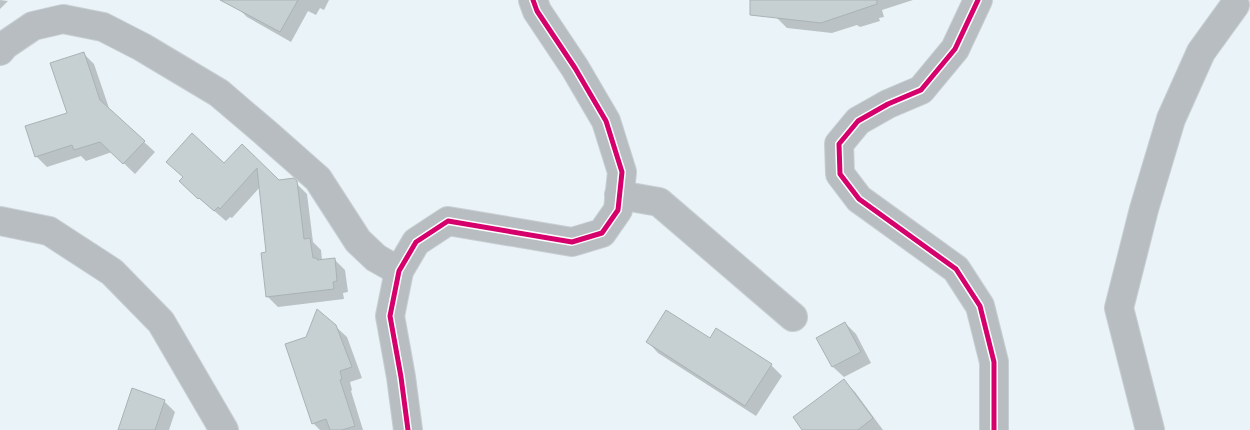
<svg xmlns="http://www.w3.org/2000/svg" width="1250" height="430" viewBox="0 0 1250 430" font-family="Helvetica,sans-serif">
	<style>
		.shadow { fill: #0003 }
		.building { fill: #c6d0d2; stroke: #a9b2b5 }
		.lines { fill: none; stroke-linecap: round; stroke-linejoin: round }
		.minor-casing { stroke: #c8cfd4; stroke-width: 30 }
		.minor { stroke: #b7bdc1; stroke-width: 28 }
		.cycleway-casing { stroke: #fff; stroke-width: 8 }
		.cycleway { stroke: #d6006c; stroke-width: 5 }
	</style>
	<rect width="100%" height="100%" fill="#eaf3f7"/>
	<g class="shadow">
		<path d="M 0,0 L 8,1 L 0,9 Z"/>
		<path d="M 240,0 L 329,0 L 324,10 L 320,8 L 316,15 L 308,11 L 291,42 L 247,17 L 236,6 Z"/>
		<path d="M 778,0 L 913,0 L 882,10 L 884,17 L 879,18 L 880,21 L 860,27 L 857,25 L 832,33 L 787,28 L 776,17 Z"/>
		<path d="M 83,53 L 94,64 L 110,111 L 155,152 L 135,174 L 112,152 L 86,161 L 81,156 L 47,167 L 36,156 L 68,114 Z"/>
		<path d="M 242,146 L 279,182 L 293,180 L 307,194 L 313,242 L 321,250 L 322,260 L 334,259 L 345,270 L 348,292 L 343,293 L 344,299 L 278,307 L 267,296 L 268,253 L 260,187 L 232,218 L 230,217 L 226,221 L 192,192 L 224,165 Z"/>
		<path d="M 845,323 L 856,334 L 871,363 L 844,377 L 833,367 L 818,338 Z"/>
		<path d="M 335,326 L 347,337 L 362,378 L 350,382 L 352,390 L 351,391 L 363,430 L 320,430 L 313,423 Z"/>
		<path d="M 710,340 L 771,365 L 782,376 L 756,416 L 658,353 L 648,342 Z"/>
		<path d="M 844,381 L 855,392 L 883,430 L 804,430 Z"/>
		<path d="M 164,401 L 175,412 L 169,430 L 119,430 Z"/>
	</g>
	<g class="building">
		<path d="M 220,0 L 298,0 L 280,32 Z"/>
		<path d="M 750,0 L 877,0 L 877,4 L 821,23 L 750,15 Z"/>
		<path d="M 84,52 L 100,100 L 145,141 L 123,164 L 100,142 L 74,150 L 72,145 L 35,157 L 25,126 L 67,113 L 50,63 Z"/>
		<path d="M 192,133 L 224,163 L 242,144 L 279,180 L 294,178 L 297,181 L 304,239 L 310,238 L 313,258 L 317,258 L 317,260 L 335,258 L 337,281 L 333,282 L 334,289 L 266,297 L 261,253 L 266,252 L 257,168 L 220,209 L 218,207 L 214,211 L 199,198 L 198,199 L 179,181 L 183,177 L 166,162 Z"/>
		<path d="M 317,309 L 336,325 L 352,367 L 340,371 L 342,379 L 340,380 L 355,426 L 342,430 L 330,430 L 326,419 L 312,424 L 285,344 L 306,337 Z"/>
		<path d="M 666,310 L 710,338 L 716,328 L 772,364 L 745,406 L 646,342 Z"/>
		<path d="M 845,322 L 861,352 L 832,367 L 816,338 Z"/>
		<path d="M 844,379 L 873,418 L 858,430 L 802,430 L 793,417 Z"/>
		<path d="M 132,388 L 165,400 L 155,430 L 118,430 Z"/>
	</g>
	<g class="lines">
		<defs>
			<g id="minor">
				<path d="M 978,0 L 955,49 L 921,90 L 888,104 L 858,121 L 839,144 L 840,174 L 859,199 L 956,269 L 980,306 L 994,362 L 994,430"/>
				<path d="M 0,51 L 5,45 L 33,26 L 63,19 L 103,27 L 142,47 L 219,93 L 267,134 L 318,179 L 358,241 L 376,258 L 399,271"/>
				<path d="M 619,195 L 659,202 L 793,317"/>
				<path d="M 0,221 L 49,231 L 112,272 L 161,322 L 224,430"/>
				<path d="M 408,430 L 401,377 L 390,316 L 399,271 L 416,242 L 448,221 L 572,242 L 602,233 L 618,210 L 622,172 L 606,121 L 575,68 L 537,11 L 533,0"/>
				<path d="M 1150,430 L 1119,308 L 1144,209 L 1171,119 L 1201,52 L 1235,5"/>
			</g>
		</defs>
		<use href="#minor" class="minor-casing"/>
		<use href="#minor" class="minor"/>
		<defs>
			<g id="cycleway">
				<path d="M 978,0 L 955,49 L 921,90 L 888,104 L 858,121 L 839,144 L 840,174 L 859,199 L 956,269 L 980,306 L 994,362 L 994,430"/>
				<path d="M 408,430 L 401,377 L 390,316 L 399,271 L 416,242 L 448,221 L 572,242 L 602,233 L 618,210 L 622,172 L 606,121 L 575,68 L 537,11 L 533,0"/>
			</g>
		</defs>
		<use href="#cycleway" class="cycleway-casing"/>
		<use href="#cycleway" class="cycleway"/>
	</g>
</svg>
